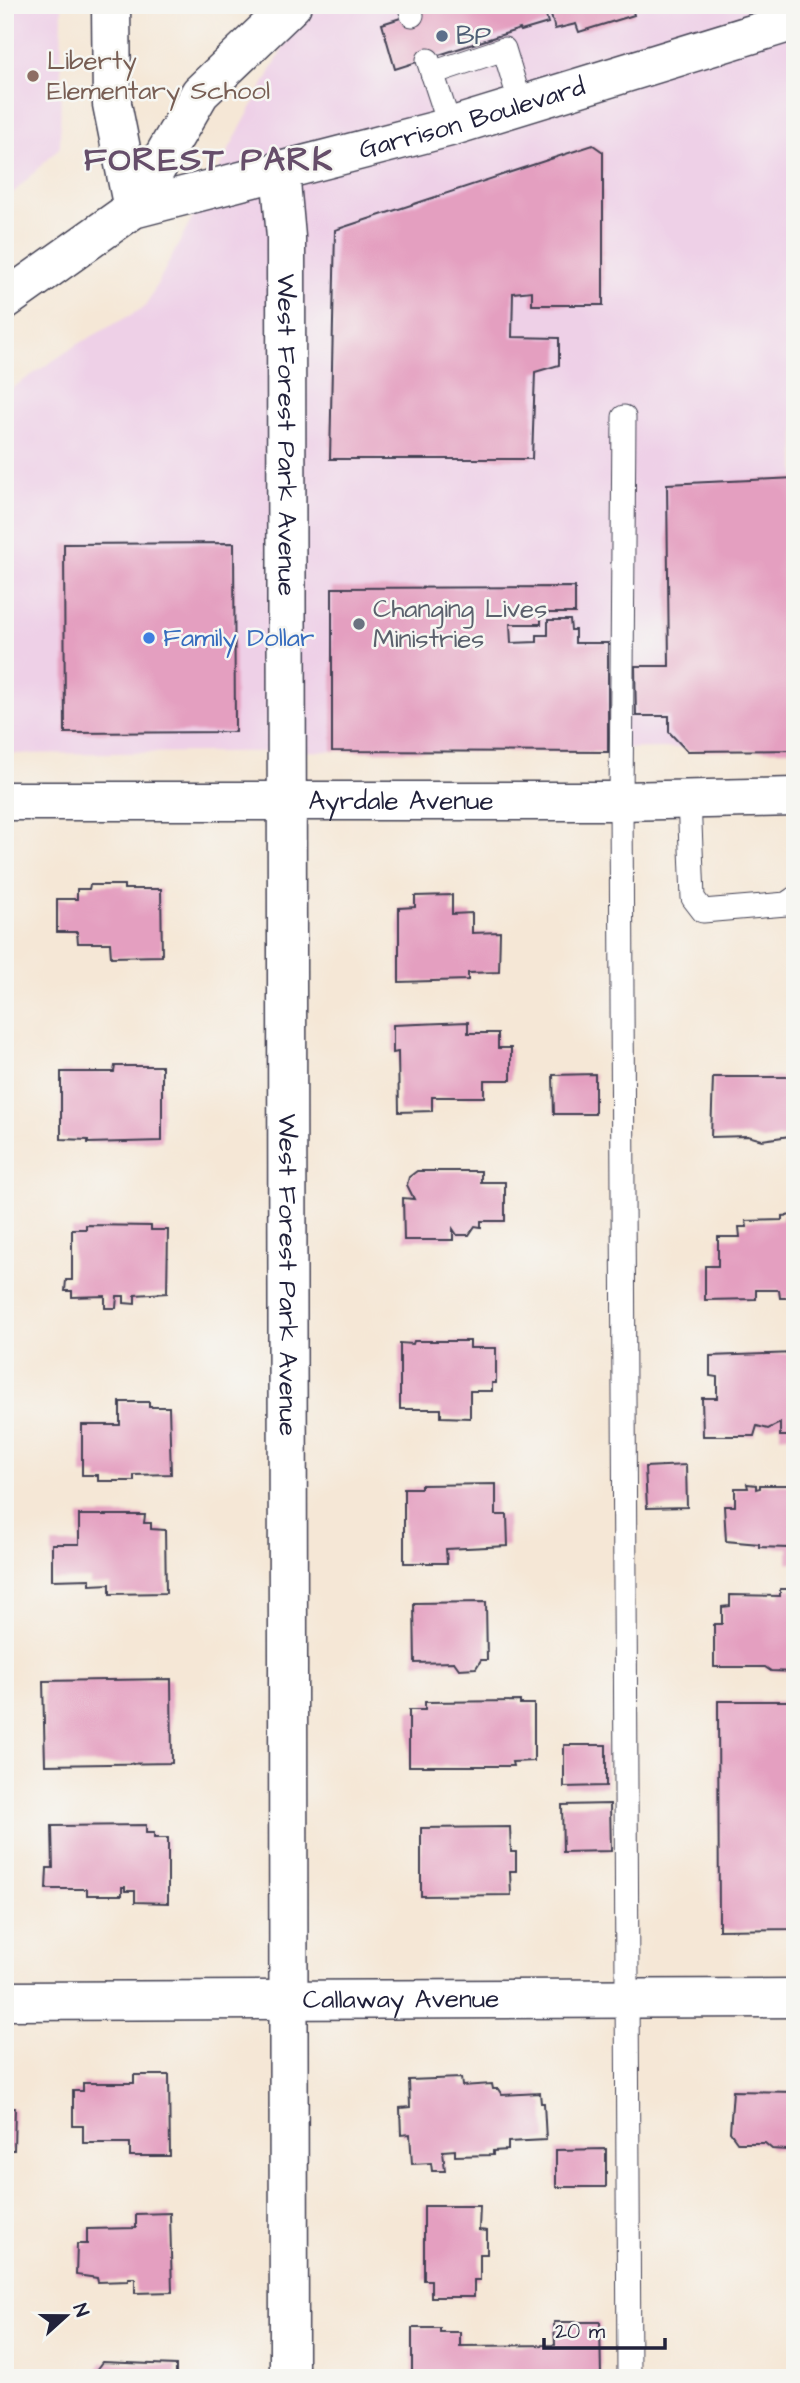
<svg xmlns="http://www.w3.org/2000/svg" width="800" height="2383" viewBox="0 0 800 2383" font-family="'Architects Daughter',sans-serif">
	<style>
		.built { fill: #eed0e7 }
		.building { fill: #e49fc0 }
		.lines { fill: none; stroke-linecap: round; stroke-linejoin: round }
		.lane-casing { stroke: #424052; stroke-width: 25 }
		.street-casing { stroke: #424052; stroke-width: 41 }
		.secondary-casing { stroke: #424052; stroke-width: 41 }
		.lane { stroke: #fff; stroke-width: 23 }
		.street { stroke: #fff; stroke-width: 38 }
		.secondary { stroke: #fff; stroke-width: 38 }
		.service-dot { fill: #5c6f8a; stroke: #f6f6f2; stroke-width: 2.5 }
		.education-dot { fill: #8d6e63; stroke: #f6f6f2; stroke-width: 2.5 }
		.worship-dot { fill: #6b7280; stroke: #f6f6f2; stroke-width: 2.5 }
		.shop-dot { fill: #3f7fe0; stroke: #f6f6f2; stroke-width: 2.5 }
		.labels { text-anchor: middle; dominant-baseline: central; stroke-width: 5; stroke-linejoin: round; paint-order: stroke }
		.service-label { font-size: 26px; fill: #4e5e75; stroke: #f6f6f2; text-anchor: start }
		.education-label { font-size: 26px; fill: #785e54; stroke: #f6f6f2; text-anchor: start }
		.street-label { font-size: 26px; fill: #22223b; stroke: #f6f6f2 }
		.worship-label { font-size: 26px; fill: #5b616d; stroke: #f6f6f2; text-anchor: start }
		.shop-label { font-size: 26px; fill: #366cbe; stroke: #f6f6f2; text-anchor: start }
		.district-label { font-size: 33px; font-weight: bold; letter-spacing: 2px; fill: #664e6a; stroke: #f6f6f2 }
	</style>
	<rect width="100%" height="100%" fill="#f6f6f2"/>
	<filter id="ink" filterUnits="userSpaceOnUse"><feTurbulence type="fractalNoise" baseFrequency=".0143" numOctaves="2"/><feDisplacementMap in="SourceGraphic" scale="14" xChannelSelector="R" yChannelSelector="G"/><feConvolveMatrix kernelMatrix="1 2 1 2 8 2 1 2 1" color-interpolation-filters="sRGB"/></filter>
	<filter id="wash" filterUnits="userSpaceOnUse"><feTurbulence type="fractalNoise" baseFrequency=".00686" numOctaves="4" result="noise"/><feDisplacementMap in="SourceGraphic" scale="28" xChannelSelector="R" yChannelSelector="G"/><feGaussianBlur stdDeviation="1.57" result="paint"/><feColorMatrix in="noise" values="0 0 0 0 0 0 0 0 0 0 0 0 0 0 0 0 0 1.4 0 .05"/><feComposite in="paint" operator="in"/></filter>
	<g filter="url(#wash)">
		<rect width="100%" height="100%" fill="#f5e7d6"/>
		<g class="built">
			<path d="M 5,5 L 62,5 L 60,147 L 5,201 Z"/>
			<path d="M 306,5 L 795,5 L 795,747 L 5,754 L 5,393 L 78,344 L 145,307 Z"/>
		</g>
		<g id="blocks">
			<g class="building">
				<path d="M 441,5 L 543,5 L 548,23 L 521,31 L 520,29 L 395,69 L 382,24 Z"/>
				<path d="M 548,5 L 638,5 L 638,6 L 632,8 L 634,15 L 579,32 L 576,24 L 555,29 Z"/>
				<path d="M 593,145 L 603,152 L 603,305 L 532,305 L 532,291 L 513,293 L 512,337 L 559,338 L 559,365 L 535,372 L 532,459 L 330,459 L 335,230 Z"/>
				<path d="M 795,478 L 795,750 L 687,751 L 669,732 L 669,716 L 636,716 L 635,666 L 669,666 L 667,484 Z"/>
				<path d="M 234,543 L 235,732 L 65,733 L 64,544 Z"/>
				<path d="M 575,587 L 575,613 L 541,613 L 541,624 L 510,624 L 511,643 L 537,642 L 537,635 L 548,635 L 548,620 L 570,620 L 571,630 L 575,630 L 575,643 L 608,643 L 608,752 L 332,751 L 332,588 Z"/>
				<path d="M 90,885 L 124,885 L 124,889 L 161,889 L 162,956 L 111,957 L 110,943 L 78,943 L 77,932 L 57,932 L 57,899 L 77,899 L 77,889 L 89,889 Z"/>
				<path d="M 452,895 L 452,914 L 472,913 L 472,933 L 500,932 L 499,972 L 468,973 L 468,980 L 399,982 L 399,908 L 415,907 L 415,896 Z"/>
				<path d="M 468,1022 L 468,1033 L 498,1033 L 498,1048 L 511,1048 L 511,1080 L 484,1080 L 484,1097 L 432,1097 L 432,1111 L 399,1112 L 398,1052 L 393,1053 L 393,1025 Z"/>
				<path d="M 115,1066 L 162,1066 L 162,1141 L 88,1143 L 88,1140 L 61,1139 L 61,1072 L 114,1072 Z"/>
				<path d="M 595,1074 L 595,1114 L 554,1114 L 553,1075 Z"/>
				<path d="M 713,1077 L 795,1077 L 795,1151 L 791,1151 L 790,1136 L 762,1140 L 748,1136 L 711,1137 Z"/>
				<path d="M 417,1171 L 481,1171 L 481,1182 L 505,1182 L 505,1221 L 481,1221 L 481,1227 L 475,1226 L 469,1235 L 457,1235 L 453,1229 L 453,1240 L 404,1240 L 403,1198 L 414,1199 L 407,1185 L 409,1177 Z"/>
				<path d="M 795,1215 L 795,1298 L 780,1298 L 779,1290 L 756,1290 L 756,1299 L 705,1300 L 705,1266 L 718,1266 L 718,1237 L 740,1237 L 739,1227 L 747,1227 L 746,1221 L 782,1220 L 782,1216 Z"/>
				<path d="M 86,1225 L 151,1226 L 151,1230 L 168,1230 L 167,1293 L 135,1295 L 135,1304 L 124,1303 L 124,1296 L 117,1296 L 116,1308 L 105,1308 L 105,1296 L 72,1297 L 72,1291 L 65,1291 L 66,1280 L 72,1280 L 72,1229 L 86,1229 Z"/>
				<path d="M 414,1341 L 470,1341 L 470,1348 L 496,1348 L 496,1383 L 492,1383 L 492,1391 L 470,1391 L 470,1418 L 441,1417 L 441,1409 L 400,1409 L 400,1343 L 413,1344 Z"/>
				<path d="M 795,1353 L 795,1436 L 780,1436 L 780,1423 L 768,1429 L 757,1426 L 754,1436 L 703,1436 L 702,1398 L 717,1398 L 717,1377 L 710,1376 L 710,1356 Z"/>
				<path d="M 120,1402 L 149,1402 L 149,1407 L 169,1407 L 171,1474 L 134,1475 L 134,1481 L 98,1481 L 98,1475 L 82,1475 L 82,1425 L 120,1425 Z"/>
				<path d="M 686,1465 L 687,1507 L 647,1508 L 645,1467 Z"/>
				<path d="M 790,1480 L 795,1480 L 795,1563 L 788,1563 L 788,1548 L 759,1547 L 759,1544 L 726,1541 L 724,1506 L 735,1506 L 735,1488 L 748,1488 L 747,1484 L 756,1485 L 756,1489 L 760,1488 L 760,1485 L 790,1485 Z"/>
				<path d="M 496,1484 L 496,1515 L 507,1515 L 508,1546 L 446,1549 L 447,1563 L 404,1563 L 404,1488 L 421,1488 L 421,1485 Z"/>
				<path d="M 79,1515 L 145,1515 L 144,1523 L 151,1523 L 151,1529 L 165,1530 L 166,1593 L 110,1594 L 110,1584 L 90,1585 L 90,1579 L 52,1580 L 52,1544 L 79,1544 Z"/>
				<path d="M 780,1589 L 795,1589 L 795,1672 L 771,1671 L 765,1667 L 714,1667 L 714,1624 L 722,1624 L 722,1607 L 730,1606 L 730,1595 L 780,1596 Z"/>
				<path d="M 486,1602 L 487,1660 L 481,1660 L 476,1668 L 459,1669 L 454,1662 L 415,1663 L 414,1603 Z"/>
				<path d="M 171,1679 L 172,1763 L 45,1765 L 43,1681 Z"/>
				<path d="M 520,1701 L 520,1704 L 534,1704 L 534,1761 L 512,1762 L 513,1766 L 409,1766 L 409,1710 L 425,1710 L 425,1702 Z"/>
				<path d="M 718,1701 L 795,1701 L 795,1929 L 719,1930 Z"/>
				<path d="M 564,1745 L 606,1745 L 606,1786 L 564,1787 Z"/>
				<path d="M 610,1804 L 611,1851 L 563,1852 L 562,1805 Z"/>
				<path d="M 146,1825 L 146,1833 L 154,1833 L 154,1838 L 168,1838 L 168,1903 L 135,1902 L 135,1891 L 125,1891 L 125,1887 L 122,1887 L 122,1895 L 87,1895 L 87,1889 L 46,1889 L 47,1868 L 53,1868 L 52,1826 Z"/>
				<path d="M 510,1827 L 511,1852 L 516,1852 L 516,1871 L 510,1871 L 511,1895 L 421,1896 L 421,1828 Z"/>
				<path d="M 134,2075 L 169,2075 L 170,2156 L 130,2156 L 130,2143 L 83,2143 L 83,2126 L 73,2126 L 73,2091 L 83,2091 L 83,2083 L 134,2083 Z"/>
				<path d="M 461,2078 L 462,2086 L 492,2084 L 493,2089 L 498,2089 L 502,2095 L 540,2093 L 541,2103 L 544,2103 L 546,2140 L 508,2142 L 508,2150 L 493,2151 L 493,2155 L 455,2156 L 455,2150 L 443,2151 L 445,2171 L 432,2171 L 431,2163 L 412,2164 L 410,2134 L 401,2135 L 400,2108 L 410,2107 L 409,2080 Z"/>
				<path d="M 733,2091 L 795,2092 L 795,2146 L 787,2150 L 772,2149 L 765,2143 L 738,2143 L 730,2132 Z"/>
				<path d="M 15,2108 L 14,2150 L 5,2150 L 5,2109 Z"/>
				<path d="M 606,2149 L 606,2187 L 556,2187 L 556,2150 Z"/>
				<path d="M 424,2206 L 480,2206 L 479,2230 L 487,2231 L 487,2254 L 480,2254 L 480,2280 L 474,2280 L 474,2297 L 431,2297 L 431,2280 L 424,2280 Z"/>
				<path d="M 170,2213 L 172,2292 L 135,2293 L 135,2278 L 128,2278 L 128,2281 L 98,2282 L 97,2278 L 76,2275 L 77,2244 L 87,2244 L 87,2229 L 136,2228 L 136,2214 Z"/>
				<path d="M 554,2322 L 600,2322 L 601,2378 L 412,2378 L 412,2328 L 440,2328 L 440,2332 L 460,2332 L 460,2346 L 555,2345 Z"/>
				<path d="M 102,2362 L 176,2365 L 176,2378 L 96,2378 L 96,2370 Z"/>
			</g>
		</g>
	</g>
	<g filter="url(#ink)">
		<use href="#blocks" fill-opacity="0" stroke="#424052" stroke-width="2"/>
		<g class="lines">
			<defs>
				<g id="lane">
					<path d="M 410,7 L 412,15"/>
					<path d="M 428,60 L 450,127"/>
					<path d="M 432,73 L 504,49 L 521,105"/>
					<path d="M 624,417 L 621,801 L 629,2378"/>
					<path d="M 689,799 L 693,898 L 703,911 L 786,904 L 795,898"/>
				</g>
				<g id="street">
					<path d="M 111,5 L 112,104 L 133,209"/>
					<path id="s1" d="M 280,171 L 286,237 L 289,2378"/>
					<path id="s2" d="M 5,801 L 621,801 L 795,797"/>
				</g>
				<g id="secondary">
					<path d="M 133,209 L 200,93 L 292,5"/>
					<path id="s3" d="M 5,300 L 133,209 L 450,127 L 795,21"/>
					<path id="s4" d="M 5,2001 L 795,1998"/>
				</g>
			</defs>
			<use href="#lane" class="lane-casing"/>
			<use href="#street" class="street-casing"/>
			<use href="#secondary" class="secondary-casing"/>
			<use href="#lane" class="lane"/>
			<use href="#street" class="street"/>
			<use href="#secondary" class="secondary"/>
		</g>
	</g>
	<circle class="service-dot" cx="442" cy="36" r="7"/>
	<circle class="education-dot" cx="33" cy="76" r="7"/>
	<circle class="worship-dot" cx="359" cy="624" r="7"/>
	<circle class="shop-dot" cx="149" cy="638" r="7"/>
	<g class="labels">
		<g class="service-label">
			<text x="456" y="36">BP</text>
		</g>
		<g class="education-label">
			<text x="47" y="61">Liberty<tspan x="47" dy="30">Elementary School</tspan></text>
		</g>
		<g class="street-label">
			<text stroke="none"><textPath href="#s3" startOffset="508">Garrison Boulevard</textPath></text>
			<text stroke="none"><textPath href="#s1" startOffset="264">West Forest Park Avenue</textPath></text>
			<text stroke="none"><textPath href="#s2" startOffset="396">Ayrdale Avenue</textPath></text>
			<text stroke="none"><textPath href="#s1" startOffset="1104">West Forest Park Avenue</textPath></text>
			<text stroke="none"><textPath href="#s4" startOffset="396">Callaway Avenue</textPath></text>
		</g>
		<g class="worship-label">
			<text x="373" y="609">Changing Lives<tspan x="373" dy="30">Ministries</tspan></text>
		</g>
		<g class="shop-label">
			<text x="163" y="638">Family Dollar</text>
		</g>
		<g class="district-label">
			<text x="209" y="160">FOREST PARK</text>
		</g>
	</g>
	<rect width="800" height="2383" fill="none" stroke="#f6f6f2" stroke-width="28"/>
	<g transform="translate(66 2316) rotate(69)" stroke="#f6f6f2" stroke-width="5" paint-order="stroke">
	<path d="M0-5L12 26L0 18L-12 26Z" fill="#22223b"/>
	<text y="-10" font-size="19" font-weight="bold" text-anchor="middle" fill="#22223b">N</text>
	</g>
	<path d="M544 2338v10h121v-10" fill="none" stroke="#22223b" stroke-width="3.5"/>
	<text x="555" y="2338" font-size="21" fill="#22223b" stroke="#f6f6f2" stroke-width="5" paint-order="stroke">20 m</text>
</svg>
